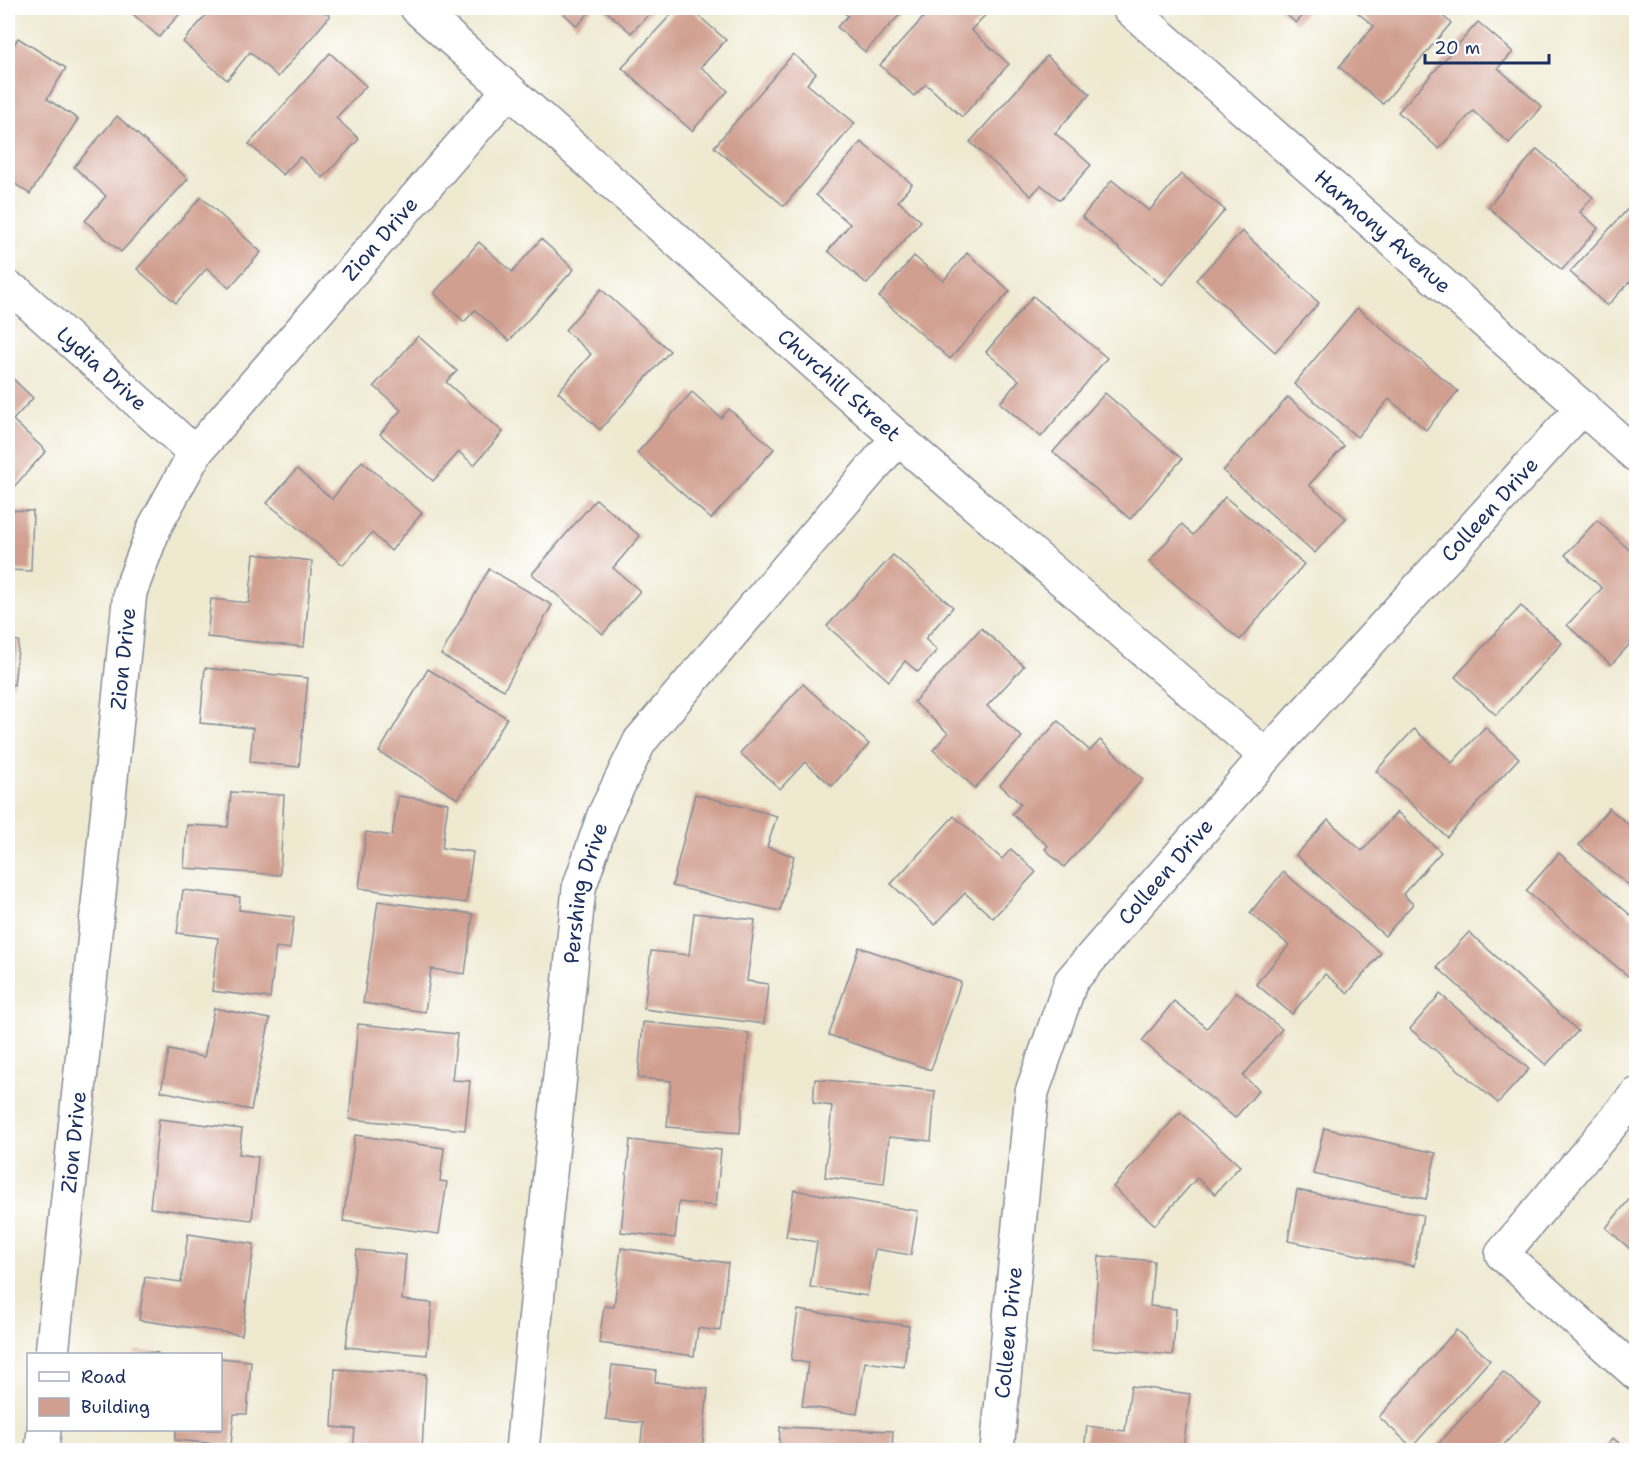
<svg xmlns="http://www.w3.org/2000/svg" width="1644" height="1458" viewBox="0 0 1644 1458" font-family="'Shantell Sans',sans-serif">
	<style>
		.building { fill: #d09f8f }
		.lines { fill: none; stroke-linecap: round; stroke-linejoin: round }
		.minor-casing { stroke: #858c97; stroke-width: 36 }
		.tertiary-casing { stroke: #858c97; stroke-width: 36 }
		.minor { stroke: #fff; stroke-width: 33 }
		.tertiary { stroke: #fff; stroke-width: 33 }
		.labels { text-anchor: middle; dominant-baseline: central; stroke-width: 4.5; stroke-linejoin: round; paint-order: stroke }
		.street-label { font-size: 21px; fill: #1b2f5e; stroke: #fff }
	</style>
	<rect width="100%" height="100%" fill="#fff"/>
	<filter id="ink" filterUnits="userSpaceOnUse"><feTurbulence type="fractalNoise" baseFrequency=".0167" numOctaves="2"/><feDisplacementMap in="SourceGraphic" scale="12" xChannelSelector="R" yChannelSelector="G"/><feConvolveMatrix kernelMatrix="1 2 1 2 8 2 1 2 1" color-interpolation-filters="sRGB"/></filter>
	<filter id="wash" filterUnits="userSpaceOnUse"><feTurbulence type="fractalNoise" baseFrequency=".008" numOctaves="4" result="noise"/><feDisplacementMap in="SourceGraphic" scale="24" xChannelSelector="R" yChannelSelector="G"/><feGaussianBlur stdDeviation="1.35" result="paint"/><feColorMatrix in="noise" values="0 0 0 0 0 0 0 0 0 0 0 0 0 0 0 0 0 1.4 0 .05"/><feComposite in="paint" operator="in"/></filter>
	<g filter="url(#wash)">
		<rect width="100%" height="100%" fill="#efe9d0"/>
		<g id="blocks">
			<g class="building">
				<path d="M 126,8 L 185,8 L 159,37 Z"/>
				<path d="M 212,8 L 319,8 L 330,16 L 278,77 L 250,52 L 227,80 L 183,42 Z"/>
				<path d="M 558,8 L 593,8 L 577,26 Z"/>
				<path d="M 603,8 L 655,8 L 631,33 Z"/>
				<path d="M 677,8 L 690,8 L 726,40 L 701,67 L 728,91 L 692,131 L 622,68 Z"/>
				<path d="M 839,8 L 906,8 L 865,52 L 837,27 L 848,16 Z"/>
				<path d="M 932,8 L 992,8 L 971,30 L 1009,64 L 962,117 L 926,84 L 914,96 L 880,65 Z"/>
				<path d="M 1279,8 L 1310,8 L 1296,23 Z"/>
				<path d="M 1352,8 L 1433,8 L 1451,23 L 1383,104 L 1339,67 L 1374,26 Z"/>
				<path d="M 1478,22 L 1513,52 L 1498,68 L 1542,107 L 1509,143 L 1473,111 L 1439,149 L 1398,112 Z"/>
				<path d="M 18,38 L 66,68 L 47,99 L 78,119 L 30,194 L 8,179 L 8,142 L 10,138 L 8,136 L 8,55 Z"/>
				<path d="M 330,53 L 366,86 L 336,118 L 359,139 L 323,178 L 300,157 L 283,175 L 249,144 Z"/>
				<path d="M 793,54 L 816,73 L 807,84 L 855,123 L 784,206 L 714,147 Z"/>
				<path d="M 1047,56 L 1090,94 L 1055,133 L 1091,165 L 1060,200 L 1041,185 L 1031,196 L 970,142 Z"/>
				<path d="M 117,116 L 188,179 L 121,252 L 85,221 L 106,196 L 74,167 Z"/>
				<path d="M 861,142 L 912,184 L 898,201 L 921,221 L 867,284 L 828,251 L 850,224 L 816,195 Z"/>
				<path d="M 1537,149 L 1593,197 L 1580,212 L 1598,228 L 1562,270 L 1488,207 Z"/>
				<path d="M 1181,174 L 1225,210 L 1162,285 L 1082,217 L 1112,180 L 1149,211 Z"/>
				<path d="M 201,197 L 261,252 L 229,288 L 207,268 L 176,303 L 137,269 Z"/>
				<path d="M 1636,200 L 1636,275 L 1607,306 L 1570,272 Z"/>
				<path d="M 1242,231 L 1319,303 L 1275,352 L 1196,280 Z"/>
				<path d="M 541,239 L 574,269 L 509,341 L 475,310 L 464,322 L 434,293 L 479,242 L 512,272 Z"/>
				<path d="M 967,253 L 1010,291 L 950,359 L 879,297 L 914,256 L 943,281 Z"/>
				<path d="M 601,289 L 670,351 L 600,430 L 558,392 L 591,354 L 565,330 Z"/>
				<path d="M 1033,296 L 1107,358 L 1041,437 L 1000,403 L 1019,380 L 986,352 Z"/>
				<path d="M 1357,308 L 1458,391 L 1426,430 L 1389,399 L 1357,437 L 1294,384 Z"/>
				<path d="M 418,336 L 457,371 L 446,382 L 503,432 L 474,465 L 459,452 L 433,481 L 380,434 L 401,410 L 374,386 Z"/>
				<path d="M 8,374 L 33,398 L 13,420 L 46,451 L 12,489 L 8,485 Z"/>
				<path d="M 692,392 L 721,418 L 729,409 L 774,449 L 711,519 L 637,453 Z"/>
				<path d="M 1105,393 L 1182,459 L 1130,519 L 1053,452 Z"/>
				<path d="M 1288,397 L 1344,446 L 1309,485 L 1346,518 L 1315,553 L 1223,471 Z"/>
				<path d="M 362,461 L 422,513 L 391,551 L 372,533 L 343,565 L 267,503 L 297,469 L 332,499 Z"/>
				<path d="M 1225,497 L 1304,564 L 1240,640 L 1149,562 L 1182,524 L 1193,535 Z"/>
				<path d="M 596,499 L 640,536 L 613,568 L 640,591 L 603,634 L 532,574 Z"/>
				<path d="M 8,510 L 33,511 L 31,571 L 8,570 Z"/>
				<path d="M 1597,520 L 1636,556 L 1636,637 L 1611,665 L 1567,625 L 1602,588 L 1565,555 Z"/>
				<path d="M 254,554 L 312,561 L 304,647 L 207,637 L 211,599 L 249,603 Z"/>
				<path d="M 893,555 L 953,607 L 925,639 L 937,650 L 918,672 L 905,661 L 889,681 L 827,626 Z"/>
				<path d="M 489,569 L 552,605 L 504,690 L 441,655 Z"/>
				<path d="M 1521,606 L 1562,643 L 1496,715 L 1455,677 Z"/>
				<path d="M 981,628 L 1024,666 L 987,706 L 1022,737 L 975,788 L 933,750 L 948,733 L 914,702 Z"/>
				<path d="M 8,639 L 19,641 L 14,685 L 8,684 Z"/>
				<path d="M 205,668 L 308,678 L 299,767 L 250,762 L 253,728 L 200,723 Z"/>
				<path d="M 428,669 L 507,718 L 458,799 L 379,752 Z"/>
				<path d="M 803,684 L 869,744 L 832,786 L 805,762 L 780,789 L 740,753 Z"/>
				<path d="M 1058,721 L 1090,751 L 1100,740 L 1143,779 L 1064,867 L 1045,849 L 1048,846 L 1012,814 L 1021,804 L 1000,785 Z"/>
				<path d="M 1485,727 L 1519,758 L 1447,837 L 1376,771 L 1414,729 L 1452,763 Z"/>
				<path d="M 231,792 L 284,795 L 280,875 L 184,868 L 187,825 L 228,827 Z"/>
				<path d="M 695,794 L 777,816 L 767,847 L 794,856 L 780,911 L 672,886 Z"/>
				<path d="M 398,796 L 448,803 L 442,848 L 473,852 L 466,903 L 359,888 L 366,832 L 392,836 Z"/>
				<path d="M 1609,808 L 1636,831 L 1636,891 L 1579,845 Z"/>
				<path d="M 1397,812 L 1441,852 L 1403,894 L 1413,904 L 1385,936 L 1296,855 L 1328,820 L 1362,851 Z"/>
				<path d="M 954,816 L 1002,859 L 1011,849 L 1036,872 L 993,918 L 965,893 L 935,925 L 891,884 Z"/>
				<path d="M 1559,853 L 1636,920 L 1636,966 L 1628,976 L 1526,891 Z"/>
				<path d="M 1283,872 L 1381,953 L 1348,993 L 1325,974 L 1292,1014 L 1256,984 L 1289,945 L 1250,913 Z"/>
				<path d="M 183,890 L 240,897 L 239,910 L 294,917 L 290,949 L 276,947 L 270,998 L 212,991 L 218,938 L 177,933 Z"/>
				<path d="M 378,901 L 473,914 L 465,974 L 431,969 L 425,1012 L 363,1003 Z"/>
				<path d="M 694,913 L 755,920 L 747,981 L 768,984 L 764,1024 L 644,1009 L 651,951 L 689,955 Z"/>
				<path d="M 1469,932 L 1578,1031 L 1546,1065 L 1437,967 Z"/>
				<path d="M 859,947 L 961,982 L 931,1070 L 829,1035 Z"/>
				<path d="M 1237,992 L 1282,1029 L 1243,1076 L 1259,1090 L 1235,1118 L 1142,1041 L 1174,1001 L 1207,1028 Z"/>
				<path d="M 1440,994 L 1529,1069 L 1498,1103 L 1410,1029 Z"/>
				<path d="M 214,1008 L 270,1019 L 251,1110 L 161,1091 L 169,1050 L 204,1057 Z"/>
				<path d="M 643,1022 L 749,1033 L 740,1133 L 667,1127 L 671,1081 L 638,1078 Z"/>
				<path d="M 358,1024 L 457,1034 L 452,1080 L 470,1081 L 465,1130 L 349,1119 Z"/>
				<path d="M 815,1079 L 935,1091 L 931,1141 L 889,1137 L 884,1184 L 825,1177 L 832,1106 L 813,1103 Z"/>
				<path d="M 1180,1112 L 1240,1166 L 1215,1194 L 1197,1178 L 1155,1225 L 1113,1187 Z"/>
				<path d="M 159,1119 L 242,1129 L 239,1154 L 258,1157 L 252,1220 L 150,1208 Z"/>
				<path d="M 1324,1128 L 1436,1153 L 1426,1199 L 1313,1174 Z"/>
				<path d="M 355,1135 L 444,1148 L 440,1181 L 447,1182 L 439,1234 L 343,1221 Z"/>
				<path d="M 630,1140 L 721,1150 L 716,1206 L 679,1202 L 675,1238 L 621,1232 Z"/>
				<path d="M 794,1190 L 918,1211 L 911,1255 L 875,1249 L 867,1296 L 810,1287 L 817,1242 L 786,1237 Z"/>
				<path d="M 1297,1190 L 1423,1215 L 1414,1266 L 1288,1241 Z"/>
				<path d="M 1636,1191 L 1636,1254 L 1606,1228 Z"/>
				<path d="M 188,1234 L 254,1244 L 242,1335 L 139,1320 L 145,1277 L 181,1282 Z"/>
				<path d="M 621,1248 L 728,1263 L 720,1331 L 698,1328 L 694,1356 L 599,1343 L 604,1306 L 614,1307 Z"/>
				<path d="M 357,1250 L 406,1255 L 402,1300 L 432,1303 L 427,1355 L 346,1347 Z"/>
				<path d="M 1099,1256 L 1154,1261 L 1150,1306 L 1176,1309 L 1173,1355 L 1092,1348 Z"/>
				<path d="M 798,1310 L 909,1326 L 904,1367 L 865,1362 L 857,1414 L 802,1406 L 808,1363 L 791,1360 Z"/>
				<path d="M 1456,1330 L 1490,1360 L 1412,1447 L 1379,1417 Z"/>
				<path d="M 135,1351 L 158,1353 L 158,1354 L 135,1354 Z"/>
				<path d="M 220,1358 L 251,1361 L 247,1414 L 234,1414 L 231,1445 L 175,1440 L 176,1430 L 220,1430 Z"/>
				<path d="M 612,1365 L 656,1370 L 655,1382 L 708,1389 L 702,1450 L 640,1450 L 643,1423 L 606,1419 Z"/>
				<path d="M 335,1369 L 426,1374 L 422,1450 L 353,1450 L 355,1429 L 332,1427 Z"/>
				<path d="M 1503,1372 L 1541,1404 L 1499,1450 L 1433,1450 Z"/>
				<path d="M 1131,1386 L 1190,1394 L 1183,1450 L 1084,1450 L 1087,1426 L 1125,1431 Z"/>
				<path d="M 780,1427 L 893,1431 L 892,1450 L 779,1450 Z"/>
				<path d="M 1613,1438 L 1627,1450 L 1602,1450 Z"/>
			</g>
		</g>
	</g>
	<g filter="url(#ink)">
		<use href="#blocks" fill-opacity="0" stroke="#858c97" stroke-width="1.5"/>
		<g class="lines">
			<defs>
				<g id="minor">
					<path id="s1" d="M 417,8 L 898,438 L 1266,756"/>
					<path id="s2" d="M 8,288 L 19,294 L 195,453"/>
					<path d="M 1636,1095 L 1502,1254 L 1636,1373"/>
					<path id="s3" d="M 52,1354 L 130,592 L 155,526 L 195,453 L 509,90"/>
					<path d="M 42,1450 L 44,1430"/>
					<path id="s4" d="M 522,1450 L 579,888 L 604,815 L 640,741 L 898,438"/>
					<path id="s5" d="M 997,1450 L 1032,1092 L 1071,981 L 1266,756 L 1583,407"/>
				</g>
				<g id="tertiary">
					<path id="s6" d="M 1129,8 L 1636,455"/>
				</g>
			</defs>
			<use href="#minor" class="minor-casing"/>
			<use href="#tertiary" class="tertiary-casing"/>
			<use href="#minor" class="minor"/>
			<use href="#tertiary" class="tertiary"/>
		</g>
	</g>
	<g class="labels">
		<g class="street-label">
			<text stroke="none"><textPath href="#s6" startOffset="338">Harmony Avenue</textPath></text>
			<text stroke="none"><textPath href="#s3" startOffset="1203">Zion Drive</textPath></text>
			<text stroke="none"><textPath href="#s2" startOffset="124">Lydia Drive</textPath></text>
			<text stroke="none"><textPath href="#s1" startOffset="566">Churchill Street</textPath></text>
			<text stroke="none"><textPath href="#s5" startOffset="1108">Colleen Drive</textPath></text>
			<text stroke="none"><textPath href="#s3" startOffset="699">Zion Drive</textPath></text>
			<text stroke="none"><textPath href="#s5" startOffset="622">Colleen Drive</textPath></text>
			<text stroke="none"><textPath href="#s4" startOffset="561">Pershing Drive</textPath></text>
			<text stroke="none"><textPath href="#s3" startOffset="213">Zion Drive</textPath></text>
			<text stroke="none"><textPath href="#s5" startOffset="118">Colleen Drive</textPath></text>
		</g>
	</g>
	<rect width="1644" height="1458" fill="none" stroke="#fff" stroke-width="30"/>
	<rect x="27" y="1353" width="195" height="78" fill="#ffffff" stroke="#a4acbf" stroke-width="1.5"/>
	<rect x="39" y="1372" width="30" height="9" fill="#ffffff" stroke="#a4acbf" stroke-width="1.5"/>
	<text x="81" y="1383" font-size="18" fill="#1b2f5e">Road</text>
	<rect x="39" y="1398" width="30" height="18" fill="#d09f8f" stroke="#a4acbf" stroke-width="1.5"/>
	<text x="81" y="1413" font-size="18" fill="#1b2f5e">Building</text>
	<path d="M1425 54v9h124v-9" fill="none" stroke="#1b2f5e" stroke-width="3"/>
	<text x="1434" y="54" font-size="18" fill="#1b2f5e" stroke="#ffffff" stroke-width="4.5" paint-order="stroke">20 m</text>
</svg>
